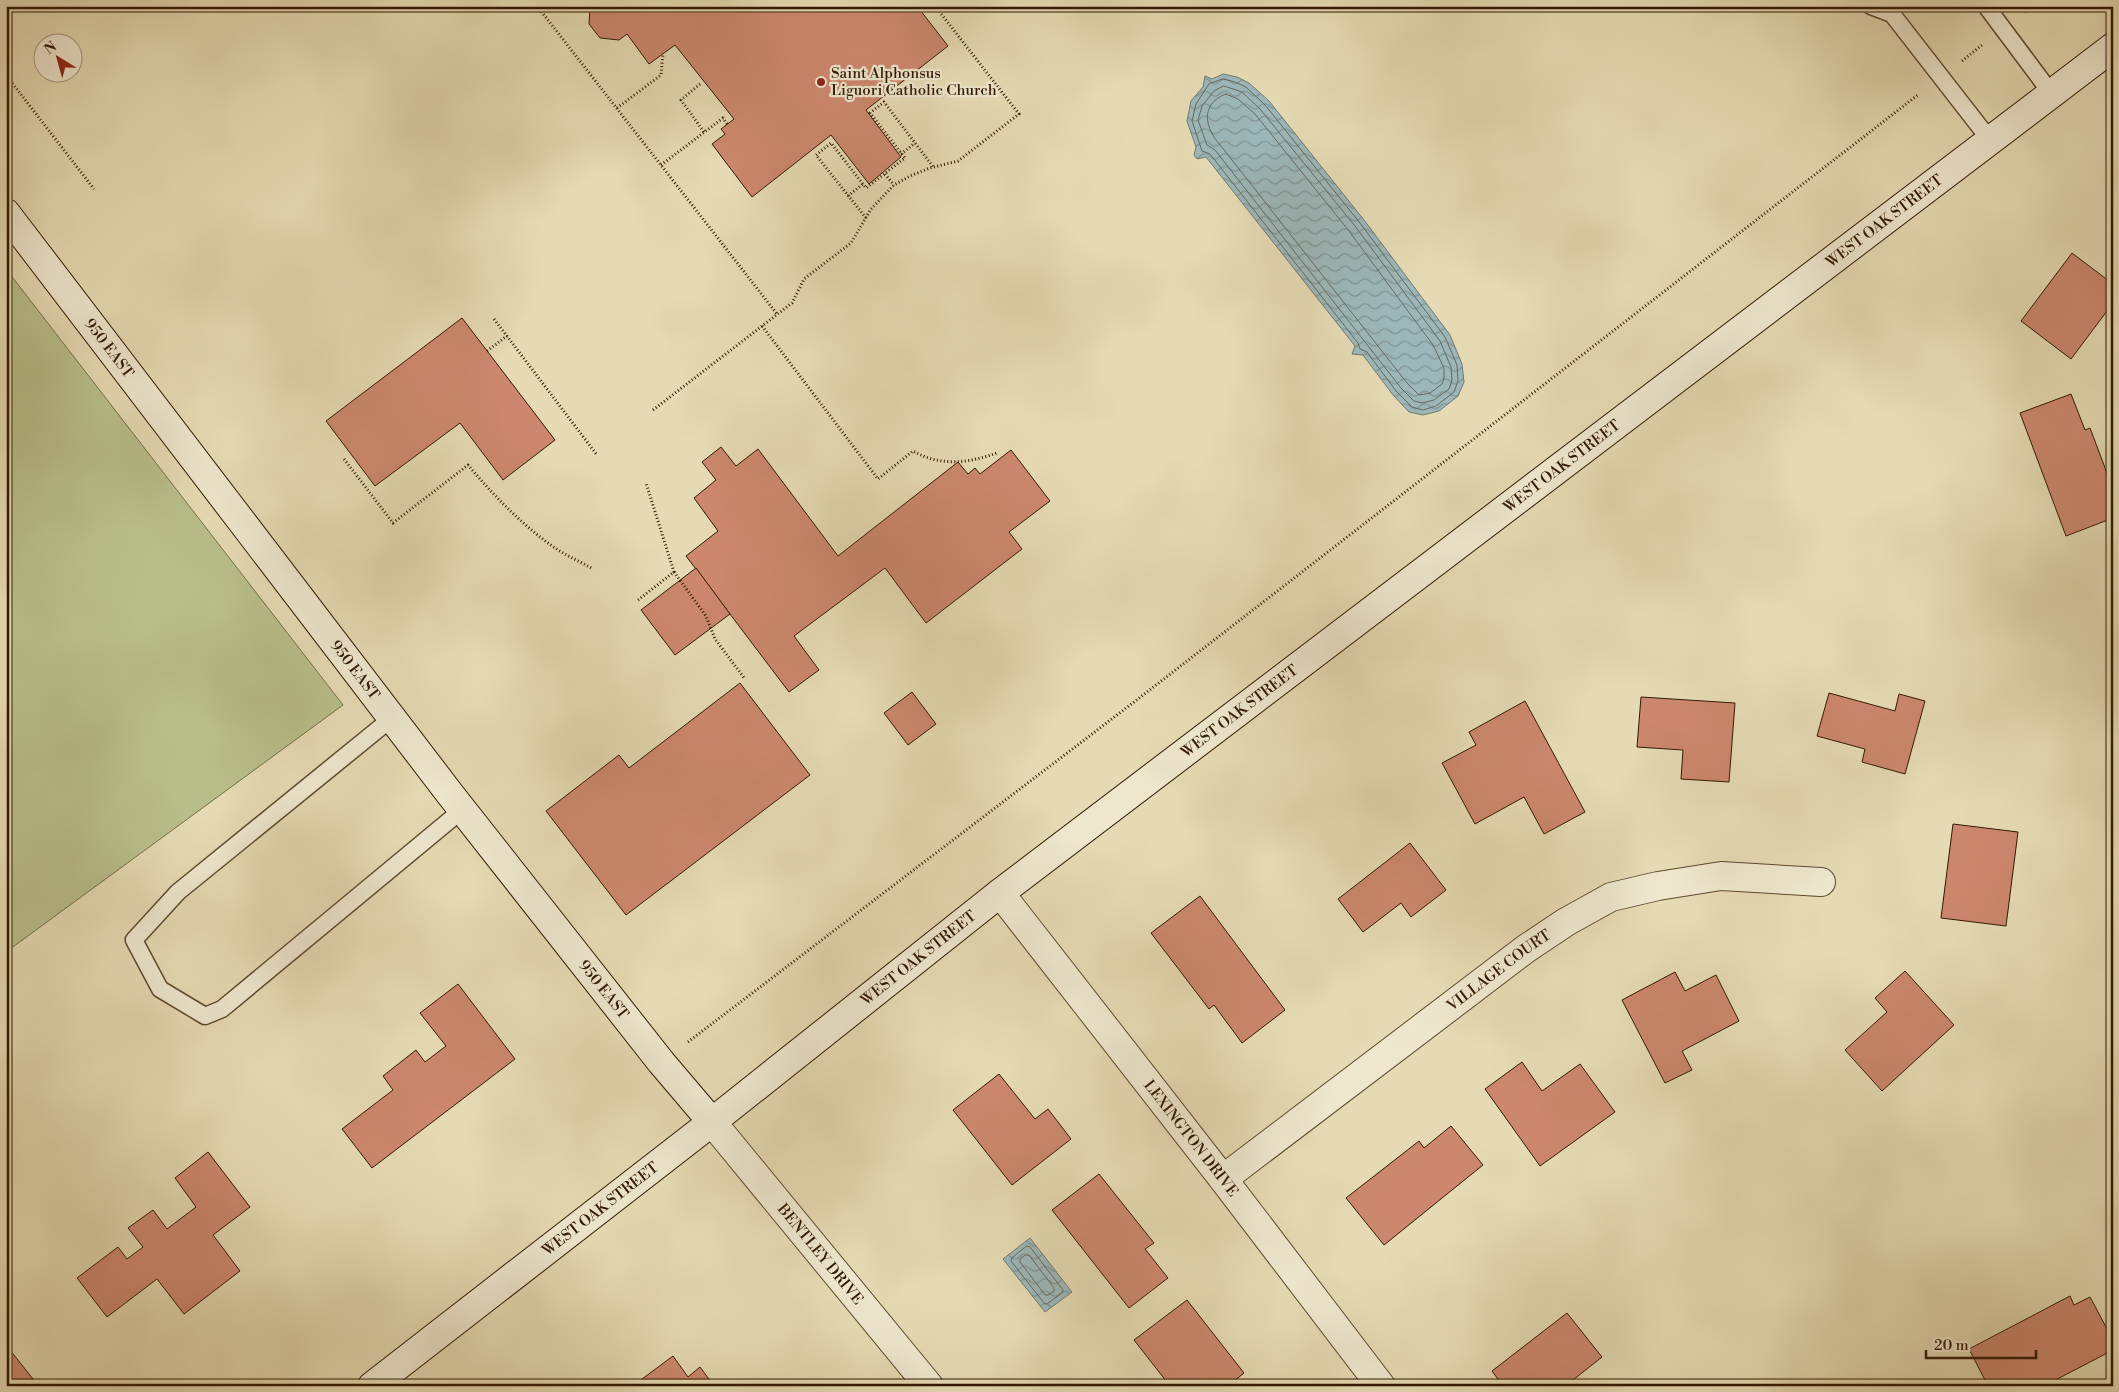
<svg xmlns="http://www.w3.org/2000/svg" width="2119" height="1392" viewBox="0 0 2119 1392" font-family="'Libre Bodoni',serif">
	<style>
		.park { fill: #b8be8a; stroke: #746c46 }
		.water { fill: url(#water-waves); stroke: #71786f }
		.lines { fill: none; stroke-linecap: round; stroke-linejoin: round }
		.shore { stroke: #66685d; stroke-width: 1 }
		.building { fill: #cc876e; stroke: #311901 }
		.lane-casing { stroke: #5e492e; stroke-width: 19 }
		.street-casing { stroke: #5e492e; stroke-width: 30 }
		.secondary-casing { stroke: #311901; stroke-width: 30 }
		.path { stroke: #311901; stroke-width: 3; stroke-dasharray: 1 2.5; stroke-linecap: butt }
		.lane { stroke: #eee7ce; stroke-width: 16 }
		.street { stroke: #eee7ce; stroke-width: 28 }
		.secondary { stroke: #eee7ce; stroke-width: 28 }
		.poi-dot { fill: #8f2418; stroke: #eee7ce; stroke-width: 2 }
		.labels { text-anchor: middle; dominant-baseline: central; stroke-width: 4.5; stroke-linejoin: round; paint-order: stroke }
		.poi-label { font-size: 15px; fill: #311901; stroke: #eee7ce; text-anchor: start }
		.street-label { font-size: 15px; fill: #311901; stroke: #eee7ce }
	</style>
	<defs>
		<pattern id="water-waves" width="16" height="10" patternUnits="userSpaceOnUse" patternTransform="scale(1.25)"><rect width="16" height="10" fill="#9cb7b9"/><path d="M0 5q4-4 8 0t8 0" fill="none" stroke="#809494"/></pattern>
	</defs>
	<rect width="100%" height="100%" fill="#e5dab3"/>
	<filter id="stains"><feTurbulence type="fractalNoise" baseFrequency=".004" numOctaves="4"/><feColorMatrix values="0 0 0 0 .2 0 0 0 0 .09 0 0 0 0 .02 0 0 0 .5 -.17"/></filter>
	<radialGradient id="worn" r=".72"><stop offset=".6" stop-color="#630" stop-opacity="0"/><stop offset="1" stop-color="#630" stop-opacity=".3"/></radialGradient>
	<path class="park" d="M 6,269 L 343,705 L 6,952 Z"/>
	<g class="water">
		<path d="M 1223,74 L 1237,77 L 1249,83 L 1269,101 L 1364,220 L 1450,335 L 1462,364 L 1464,382 L 1458,396 L 1439,411 L 1423,415 L 1409,412 L 1393,395 L 1363,355 L 1352,354 L 1355,346 L 1206,157 L 1197,159 L 1194,155 L 1196,147 L 1187,121 L 1191,101 L 1203,87 L 1205,76 L 1212,79 Z"/>
		<path d="M 1030,1238 L 1072,1292 L 1045,1312 L 1003,1259 Z"/>
	</g>
	<g class="lines">
		<g class="shore">
			<path d="M 1223,79 L 1235,82 L 1246,87 L 1265,105 L 1360,223 L 1445,337 L 1457,365 L 1458,381 L 1454,392 L 1436,406 L 1423,410 L 1412,407 L 1396,391 L 1367,352 L 1360,349 L 1358,343 L 1210,154 L 1202,151 L 1192,121 L 1196,104 L 1209,84 Z"/>
			<path d="M 1224,86 L 1242,92 L 1260,109 L 1355,226 L 1440,341 L 1451,367 L 1452,380 L 1449,389 L 1434,400 L 1422,403 L 1414,401 L 1401,388 L 1215,150 L 1207,145 L 1198,120 L 1202,106 L 1214,91 Z"/>
			<path d="M 1226,94 L 1238,99 L 1255,114 L 1349,231 L 1433,345 L 1444,368 L 1444,379 L 1442,384 L 1430,393 L 1419,395 L 1407,383 L 1221,146 C 1205,129 1199,104 1226,94 Z"/>
			<path d="M 1027,1246 L 1030,1247 L 1063,1290 L 1063,1292 L 1047,1304 L 1044,1303 L 1011,1261 L 1012,1258 Z"/>
			<path d="M 1026,1255 L 1029,1255 L 1054,1288 L 1054,1291 L 1048,1295 L 1045,1295 L 1020,1262 L 1020,1259 Z"/>
		</g>
	</g>
	<g class="building">
		<path d="M 593,6 L 875,6 L 877,10 L 882,6 L 917,6 L 948,46 L 866,110 L 901,157 L 869,184 L 831,135 L 752,197 L 712,144 L 725,134 L 721,129 L 734,119 L 675,45 L 649,64 L 627,34 L 619,40 L 600,38 L 589,24 L 590,8 Z"/>
		<path d="M 2072,253 L 2113,284 L 2113,303 L 2071,359 L 2021,321 Z"/>
		<path d="M 462,318 L 555,440 L 503,480 L 460,423 L 375,486 L 326,421 Z"/>
		<path d="M 2071,394 L 2085,430 L 2090,428 L 2113,489 L 2113,518 L 2066,536 L 2020,413 Z"/>
		<path d="M 721,447 L 736,466 L 758,449 L 838,556 L 958,462 L 968,474 L 975,468 L 980,474 L 1011,450 L 1050,501 L 1009,532 L 1022,549 L 926,623 L 885,568 L 794,636 L 819,670 L 789,692 L 686,556 L 718,531 L 694,498 L 716,480 L 702,462 Z"/>
		<path d="M 696,568 L 730,614 L 675,655 L 641,610 Z"/>
		<path d="M 740,683 L 810,775 L 626,915 L 546,811 L 619,755 L 629,768 Z"/>
		<path d="M 912,692 L 936,724 L 908,745 L 884,713 Z"/>
		<path d="M 1829,693 L 1895,711 L 1899,694 L 1925,701 L 1905,774 L 1862,762 L 1865,749 L 1817,736 Z"/>
		<path d="M 1641,697 L 1735,703 L 1729,782 L 1681,779 L 1683,750 L 1637,747 Z"/>
		<path d="M 1525,701 L 1585,812 L 1544,834 L 1524,797 L 1475,824 L 1442,763 L 1476,745 L 1469,732 Z"/>
		<path d="M 1953,824 L 2018,832 L 2006,926 L 1941,918 Z"/>
		<path d="M 1410,843 L 1446,890 L 1411,917 L 1401,903 L 1363,932 L 1338,899 Z"/>
		<path d="M 1200,896 L 1285,1010 L 1242,1043 L 1214,1005 L 1209,1009 L 1151,933 Z"/>
		<path d="M 1905,971 L 1954,1025 L 1882,1091 L 1845,1050 L 1887,1012 L 1875,998 Z"/>
		<path d="M 1675,972 L 1685,991 L 1716,975 L 1739,1021 L 1682,1051 L 1692,1070 L 1665,1083 L 1622,1000 Z"/>
		<path d="M 458,984 L 515,1059 L 372,1168 L 342,1129 L 393,1090 L 383,1076 L 416,1050 L 425,1062 L 446,1046 L 420,1013 Z"/>
		<path d="M 1522,1062 L 1542,1091 L 1580,1064 L 1615,1112 L 1540,1166 L 1485,1089 Z"/>
		<path d="M 999,1074 L 1035,1119 L 1048,1109 L 1071,1139 L 1012,1185 L 953,1110 Z"/>
		<path d="M 1451,1126 L 1483,1165 L 1384,1245 L 1346,1198 L 1419,1141 L 1424,1148 Z"/>
		<path d="M 208,1152 L 250,1207 L 213,1235 L 240,1271 L 184,1314 L 157,1279 L 107,1317 L 77,1278 L 118,1247 L 127,1259 L 143,1247 L 128,1228 L 153,1210 L 167,1229 L 196,1207 L 175,1178 Z"/>
		<path d="M 1099,1174 L 1154,1243 L 1145,1249 L 1168,1278 L 1129,1308 L 1052,1210 Z"/>
		<path d="M 2070,1296 L 2074,1305 L 2090,1297 L 2113,1340 L 2113,1350 L 2044,1386 L 2032,1386 L 2029,1380 L 2017,1386 L 1988,1386 L 1969,1349 Z"/>
		<path d="M 1187,1300 L 1244,1373 L 1228,1386 L 1170,1386 L 1134,1340 Z"/>
		<path d="M 1567,1313 L 1602,1357 L 1573,1380 L 1577,1386 L 1503,1386 L 1492,1371 Z"/>
		<path d="M 6,1345 L 33,1379 L 24,1386 L 6,1386 Z"/>
		<path d="M 673,1356 L 688,1377 L 700,1367 L 714,1386 L 641,1386 L 638,1382 Z"/>
	</g>
	<g class="lines">
		<defs>
			<g id="lane">
				<path d="M 1871,6 L 1892,14 L 1990,140"/>
				<path d="M 1986,6 L 2051,93"/>
				<path d="M 392,718 L 178,892 L 134,940 L 160,989 L 205,1016 L 222,1009 L 462,810"/>
			</g>
			<g id="street">
				<path id="s1" d="M 1000,893 L 1223,1179 L 1381,1386"/>
				<path id="s2" d="M 712,1122 L 929,1386"/>
				<path id="s3" d="M 1223,1179 L 1527,948 L 1566,922 L 1611,897 L 1658,886 L 1721,876 L 1821,882"/>
			</g>
			<g id="secondary">
				<path id="s4" d="M 6,213 L 450,794 L 661,1062 L 712,1122"/>
				<path id="s5" d="M 372,1386 L 712,1122 L 1000,893 L 2113,47"/>
			</g>
		</defs>
		<use href="#lane" class="lane-casing"/>
		<use href="#street" class="street-casing"/>
		<use href="#secondary" class="secondary-casing"/>
		<g class="path">
			<path d="M 537,6 L 777,314"/>
			<path d="M 880,6 L 881,7"/>
			<path d="M 2025,12 L 2032,6"/>
			<path d="M 1962,61 L 1982,45"/>
			<path d="M 6,75 L 94,189"/>
			<path d="M 700,84 L 681,100 L 704,132"/>
			<path d="M 617,108 L 661,75 L 663,53"/>
			<path d="M 901,154 L 915,143"/>
			<path d="M 661,165 L 723,118 L 727,124"/>
			<path d="M 885,174 L 894,185"/>
			<path d="M 848,196 L 863,184"/>
			<path d="M 866,218 L 816,155 L 831,143 L 866,188 L 905,158 L 870,113 L 884,102 L 934,168"/>
			<path d="M 494,319 L 597,455"/>
			<path d="M 762,326 L 878,479 L 913,451 C 941,467 968,463 997,453"/>
			<path d="M 487,351 L 507,336"/>
			<path d="M 653,410 L 792,303 L 804,279 L 851,243 L 871,209 L 894,185 L 910,176 L 930,168 L 958,161 L 1019,114 L 935,6"/>
			<path d="M 344,459 L 393,523 L 468,465 C 494,496 522,525 555,548 C 567,556 581,562 593,569"/>
			<path d="M 674,572 L 706,616 L 715,639 L 745,679"/>
			<path d="M 638,600 L 674,572 L 646,483"/>
			<path d="M 688,1042 L 1138,699 L 1919,94"/>
		</g>
		<use href="#lane" class="lane"/>
		<use href="#street" class="street"/>
		<use href="#secondary" class="secondary"/>
	</g>
	<circle class="poi-dot" cx="821" cy="82" r="5"/>
	<g class="labels">
		<g class="poi-label">
			<text x="831" y="73">Saint Alphonsus<tspan x="831" dy="17">Liguori Catholic Church</tspan></text>
		</g>
		<g class="street-label">
			<text stroke="none"><textPath href="#s5" startOffset="1909">WEST OAK STREET</textPath></text>
			<text stroke="none"><textPath href="#s4" startOffset="170">950 EAST</textPath></text>
			<text stroke="none"><textPath href="#s5" startOffset="1504">WEST OAK STREET</textPath></text>
			<text stroke="none"><textPath href="#s4" startOffset="575">950 EAST</textPath></text>
			<text stroke="none"><textPath href="#s5" startOffset="1099">WEST OAK STREET</textPath></text>
			<text stroke="none"><textPath href="#s5" startOffset="694">WEST OAK STREET</textPath></text>
			<text stroke="none"><textPath href="#s3" startOffset="346">VILLAGE COURT</textPath></text>
			<text stroke="none"><textPath href="#s4" startOffset="980">950 EAST</textPath></text>
			<text stroke="none"><textPath href="#s1" startOffset="311">LEXINGTON DRIVE</textPath></text>
			<text stroke="none"><textPath href="#s5" startOffset="289">WEST OAK STREET</textPath></text>
			<text stroke="none"><textPath href="#s2" startOffset="171">BENTLEY DRIVE</textPath></text>
		</g>
	</g>
	<rect width="2119" height="1392" fill="none" stroke="#e5dab3" stroke-width="25"/>
	<rect x="8" y="8" width="2104" height="1377" fill="none" stroke="#311901" stroke-width="2.5"/>
	<rect x="12" y="12" width="2094" height="1367" fill="none" stroke="#311901"/>
	<g transform="translate(58 58) rotate(323)"><circle r="24" fill="#eee7ce" stroke="#a2957c"/>
	<path d="M0-4L9 19L0 12L-9 19Z" fill="#8f2418"/>
	<text y="-8" font-size="14" font-weight="bold" text-anchor="middle" fill="#311901">N</text>
	</g>
	<path d="M1926 1350v8h110v-8" fill="none" stroke="#311901" stroke-width="2.5"/>
	<text x="1934" y="1350" font-size="15" fill="#311901" stroke="#eee7ce" stroke-width="4" paint-order="stroke">20 m</text>
	<rect width="100%" height="100%" filter="url(#stains)"/>
	<rect width="100%" height="100%" fill="url(#worn)"/>
</svg>
